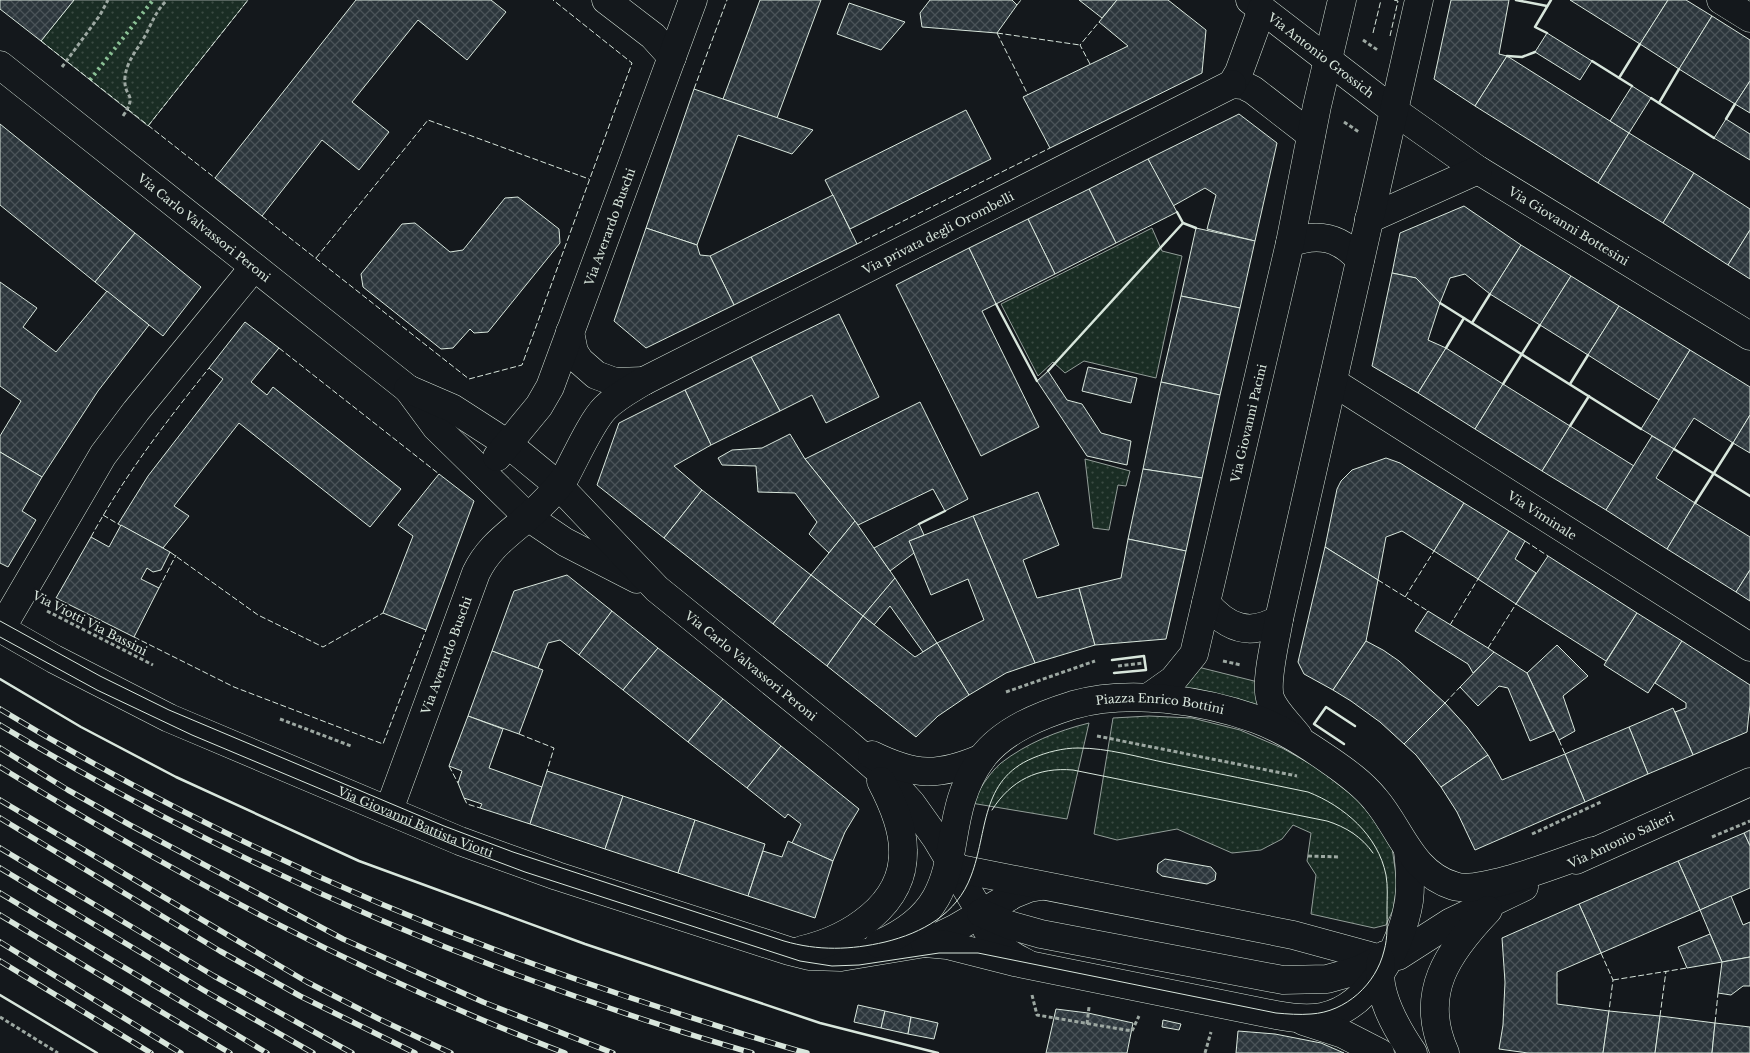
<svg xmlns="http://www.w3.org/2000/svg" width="1750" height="1053" viewBox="0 0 1750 1053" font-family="'Libre Baskerville',serif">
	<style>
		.green { fill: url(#green-dots); stroke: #939e99 }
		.building { fill: url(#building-cross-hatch); stroke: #d8e6dc }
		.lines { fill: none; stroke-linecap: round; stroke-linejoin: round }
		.minor-casing { stroke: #d8e6dc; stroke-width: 29 }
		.path { stroke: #9da8a2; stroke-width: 3; stroke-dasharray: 4 2.5; stroke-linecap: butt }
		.minor { stroke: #14181c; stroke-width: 28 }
		.tram { stroke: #d8e6dc; stroke-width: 1 }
		.rail-casing { stroke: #d8e6dc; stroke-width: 5.5 }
		.rail { stroke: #14181c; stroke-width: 4; stroke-dasharray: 11; stroke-linecap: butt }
		.hedge { stroke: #8ac095; stroke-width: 4; stroke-dasharray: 2.5 4; stroke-linecap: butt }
		.fence { stroke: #d8e6dc; stroke-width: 1; stroke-dasharray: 6 2.5; stroke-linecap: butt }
		.wall { stroke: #d8e6dc; stroke-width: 2.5 }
		.labels { text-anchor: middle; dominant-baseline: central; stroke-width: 4; stroke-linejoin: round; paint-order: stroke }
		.street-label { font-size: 12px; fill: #d8e6dc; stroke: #14181c }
	</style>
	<defs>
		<pattern id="green-dots" width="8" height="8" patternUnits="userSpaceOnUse" patternTransform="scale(1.25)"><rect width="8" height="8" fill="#1a2d24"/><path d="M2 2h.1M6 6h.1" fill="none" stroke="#3b4b43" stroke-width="1.8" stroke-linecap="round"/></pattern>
		<pattern id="building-cross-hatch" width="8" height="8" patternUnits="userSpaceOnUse" patternTransform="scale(1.25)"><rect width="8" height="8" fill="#2c363c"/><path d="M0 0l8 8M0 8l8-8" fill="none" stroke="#4a5358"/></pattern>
	</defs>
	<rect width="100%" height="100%" fill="#14181c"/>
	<g class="green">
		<path d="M 74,0 L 248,0 L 148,126 L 41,41 Z"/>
		<path d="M 1152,228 L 1162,251 L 1182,256 L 1156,378 L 1084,361 L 1065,373 L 1053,362 L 1038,376 L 1001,304 Z"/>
		<path d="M 1085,459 L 1130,471 L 1126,486 L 1118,485 L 1109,530 L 1093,528 Z"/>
		<path d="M 1194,666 L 1258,682 L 1266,709 L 1176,690 Z"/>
		<path d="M 1149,716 L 1192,718 L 1240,730 L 1282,748 L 1316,767 L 1358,800 L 1384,833 L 1392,847 L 1397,883 L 1393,910 L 1386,925 L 1374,928 L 1311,914 L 1316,875 L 1307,861 L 1311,833 L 1293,825 L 1282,839 L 1261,850 L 1232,853 L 1177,829 L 1117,840 L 1094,834 L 1113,718 Z"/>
		<path d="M 1089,723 L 1067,819 L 971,803 C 980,790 988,774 1001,763 C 1027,743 1057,731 1089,723 Z"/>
	</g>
	<g class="building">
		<path d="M 0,0 L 74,0 L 41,41 L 0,9 Z"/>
		<path d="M 356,0 L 491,0 L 506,12 L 467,60 L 418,20 L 352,102 L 389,132 L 359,170 L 322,140 L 262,216 L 215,178 Z"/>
		<path d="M 760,0 L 821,0 L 777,118 L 723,99 Z"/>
		<path d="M 930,0 L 1012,0 L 1017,5 L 997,33 L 922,27 L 920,13 Z"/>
		<path d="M 1079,0 L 1117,0 L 1102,18 Z"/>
		<path d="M 1117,0 L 1168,0 L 1206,30 L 1202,73 L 1050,148 L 1023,97 L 1128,46 L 1099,22 Z"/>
		<path d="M 1451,0 L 1509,0 L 1499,54 L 1507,56 L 1475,106 L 1434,79 Z"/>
		<path d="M 1570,0 L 1668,0 L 1640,44 Z"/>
		<path d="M 1668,0 L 1686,0 L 1712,16 L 1679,69 L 1640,44 Z"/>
		<path d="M 849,3 L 905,22 L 881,50 L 837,34 Z"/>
		<path d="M 1712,16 L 1750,40 L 1750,81 L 1735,104 L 1679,69 Z"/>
		<path d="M 1547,33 L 1592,61 L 1580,80 L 1535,52 Z"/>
		<path d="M 1507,56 L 1629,133 L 1598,183 L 1475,106 Z"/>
		<path d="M 1750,81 L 1750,113 L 1735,104 Z"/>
		<path d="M 1632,86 L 1651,98 L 1629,133 L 1610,121 Z"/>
		<path d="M 694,89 L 813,130 L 792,154 L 738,135 L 697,245 L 646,228 Z"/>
		<path d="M 966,110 L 991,159 L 850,229 L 825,180 Z"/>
		<path d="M 1239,114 L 1277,143 L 1255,241 L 1207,229 L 1216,195 L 1205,188 L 1173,206 L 1148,159 Z"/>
		<path d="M 1726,119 L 1750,134 L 1750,160 L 1714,138 Z"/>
		<path d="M 0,124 L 135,233 L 95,282 L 0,205 Z"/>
		<path d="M 1629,133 L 1694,173 L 1663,223 L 1598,183 Z"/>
		<path d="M 1148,159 L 1177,212 L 1116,243 L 1089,189 Z"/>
		<path d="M 1694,173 L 1750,209 L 1750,230 L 1728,265 L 1663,223 Z"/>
		<path d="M 1089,189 L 1116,243 L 1055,274 L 1028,219 Z"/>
		<path d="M 833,195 L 857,244 L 734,305 L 710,256 Z"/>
		<path d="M 518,197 L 559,229 L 560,243 L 488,332 L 474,333 L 470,329 L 453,348 L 441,349 L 363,287 L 361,274 L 402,224 L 415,223 L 450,252 L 463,250 L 505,198 Z"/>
		<path d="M 1464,206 L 1521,245 L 1490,294 L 1465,274 L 1450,278 L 1440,303 L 1416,278 L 1392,273 L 1400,233 Z"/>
		<path d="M 1028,219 L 1055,274 L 996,304 L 969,248 Z"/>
		<path d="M 646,228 L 697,245 L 700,255 L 710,256 L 734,305 L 646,348 L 614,321 Z"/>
		<path d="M 1196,228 L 1255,241 L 1240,308 L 1181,296 Z"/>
		<path d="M 1750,230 L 1750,279 L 1728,265 Z"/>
		<path d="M 135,233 L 201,287 L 163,336 L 95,282 Z"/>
		<path d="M 1521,245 L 1571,276 L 1540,325 L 1490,294 Z"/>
		<path d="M 969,248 L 996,304 L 982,311 L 1039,427 L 981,456 L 896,285 Z"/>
		<path d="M 1392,273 L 1416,278 L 1440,303 L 1428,340 L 1446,348 L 1418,393 L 1372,366 Z"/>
		<path d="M 1571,276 L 1619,306 L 1588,355 L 1540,325 Z"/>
		<path d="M 0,282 L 37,308 L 23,327 L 56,352 L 107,291 L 149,325 L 98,391 L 42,477 L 0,452 L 0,436 L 21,401 L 0,386 Z"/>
		<path d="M 1181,296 L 1240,308 L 1220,395 L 1161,382 Z"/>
		<path d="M 1619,306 L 1690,350 L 1659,400 L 1588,355 Z"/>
		<path d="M 839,314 L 879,397 L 826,423 L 812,395 L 780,411 L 751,357 Z"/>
		<path d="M 245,322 L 279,348 L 251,382 L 267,395 L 273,387 L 401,489 L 370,527 L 239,423 L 174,506 L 189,516 L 163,548 L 118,524 L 148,476 L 223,379 L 209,368 Z"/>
		<path d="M 1446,348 L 1503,384 L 1475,429 L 1418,393 Z"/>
		<path d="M 1690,350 L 1750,387 L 1750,415 L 1733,443 L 1694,418 L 1674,449 L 1641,429 Z"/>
		<path d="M 751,357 L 780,411 L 711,445 L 685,390 Z"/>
		<path d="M 1088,367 L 1137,378 L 1131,403 L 1082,391 Z"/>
		<path d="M 1048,371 L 1067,400 L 1082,404 L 1101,433 L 1131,441 L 1127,465 L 1087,456 L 1037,381 Z"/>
		<path d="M 1161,382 L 1220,395 L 1202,478 L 1143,469 Z"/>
		<path d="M 1503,384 L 1570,426 L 1542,471 L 1475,429 Z"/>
		<path d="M 685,390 L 711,445 L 674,466 L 702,490 L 664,538 L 597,485 L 619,423 Z"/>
		<path d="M 920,402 L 968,499 L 945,511 L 933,489 L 858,525 L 805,459 Z"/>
		<path d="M 1750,415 L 1750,453 L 1733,443 Z"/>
		<path d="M 1570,426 L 1634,466 L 1606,510 L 1542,471 Z"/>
		<path d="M 790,434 L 805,459 L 855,521 L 829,553 L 809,534 L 817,522 L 795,493 L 758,492 L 756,466 L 722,465 L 718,458 L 732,450 L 762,448 Z"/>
		<path d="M 1652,436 L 1674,449 L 1656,478 L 1695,503 L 1667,549 L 1606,510 Z"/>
		<path d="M 0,452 L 42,477 L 22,511 L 36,520 L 8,567 L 0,563 Z"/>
		<path d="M 1386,458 L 1400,463 L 1464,503 L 1434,551 L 1402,531 L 1386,537 L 1378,580 L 1325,547 L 1337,489 L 1341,481 L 1352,470 Z"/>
		<path d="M 1143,469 L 1202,478 L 1186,551 L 1128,539 Z"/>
		<path d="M 439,474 L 474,501 L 426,630 L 383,613 L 413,536 L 398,525 Z"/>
		<path d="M 702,490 L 811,575 L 773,624 L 664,538 Z"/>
		<path d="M 1038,492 L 1059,545 L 1023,560 L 1037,598 L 1079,588 L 1095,645 L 1035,663 L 973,516 Z"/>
		<path d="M 1464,503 L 1509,531 L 1478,579 L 1434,551 Z"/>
		<path d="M 1695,503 L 1750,537 L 1750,570 L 1736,592 L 1667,549 Z"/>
		<path d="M 973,516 L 1035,663 L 1006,673 L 969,695 L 937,643 L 984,620 L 968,579 L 931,595 L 909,541 Z"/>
		<path d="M 855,521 L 895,578 L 863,616 L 811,575 Z"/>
		<path d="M 919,524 L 924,535 L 909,541 L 914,553 L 890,571 L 874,548 Z"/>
		<path d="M 121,525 L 170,552 L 161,570 L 153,572 L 147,568 L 141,579 L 159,588 L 134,637 L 56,598 L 91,537 L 109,547 Z"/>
		<path d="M 1509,531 L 1525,541 L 1515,559 L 1536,573 L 1516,604 L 1478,579 Z"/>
		<path d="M 1128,539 L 1186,551 L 1166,639 L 1095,645 L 1079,588 L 1121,578 Z"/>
		<path d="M 1325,547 L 1378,580 L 1366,641 L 1333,690 L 1304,674 L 1298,662 Z"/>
		<path d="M 1548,556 L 1637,613 L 1606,661 L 1516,604 Z"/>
		<path d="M 1750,570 L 1750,601 L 1736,592 Z"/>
		<path d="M 567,575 L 612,611 L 579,655 L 560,640 L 548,643 L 538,668 L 492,651 L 514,591 Z"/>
		<path d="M 811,575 L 863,616 L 827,666 L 773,624 Z"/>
		<path d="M 895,578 L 937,643 L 923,652 L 890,606 L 874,625 L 863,616 Z"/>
		<path d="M 612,611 L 658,648 L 623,690 L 579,655 Z"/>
		<path d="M 1428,611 L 1488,648 L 1494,652 L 1473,673 L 1468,664 L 1415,631 Z"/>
		<path d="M 1637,613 L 1682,641 L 1648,693 L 1604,665 Z"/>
		<path d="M 863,616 L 915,657 L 937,643 L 969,695 L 938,716 L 916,737 L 827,666 Z"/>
		<path d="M 1366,641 L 1383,650 L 1399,661 L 1445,703 L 1404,744 L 1380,722 L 1351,701 L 1333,690 Z"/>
		<path d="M 1682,641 L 1750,685 L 1750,705 L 1747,732 L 1693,755 L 1675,712 L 1686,708 L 1686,703 L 1655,683 Z"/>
		<path d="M 1557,645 L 1588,676 L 1563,696 L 1575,731 L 1559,740 L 1527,673 Z"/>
		<path d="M 658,648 L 723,699 L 688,742 L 623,690 Z"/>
		<path d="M 492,651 L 543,670 L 519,734 L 468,716 Z"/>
		<path d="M 1494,652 L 1527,673 L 1554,731 L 1530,741 L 1508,688 L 1499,686 L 1478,706 L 1460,687 Z"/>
		<path d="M 723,699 L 781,746 L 747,788 L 688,742 Z"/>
		<path d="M 1445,703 L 1467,727 L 1488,755 L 1441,787 L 1416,755 L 1404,744 Z"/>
		<path d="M 1673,708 L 1693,755 L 1648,774 L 1629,727 Z"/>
		<path d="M 468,716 L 503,729 L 489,768 L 542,787 L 530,824 L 480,808 L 482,804 L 464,798 L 458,783 L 462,771 L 449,766 Z"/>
		<path d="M 1629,727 L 1648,774 L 1585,802 L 1565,754 Z"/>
		<path d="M 781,746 L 859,809 L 845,832 L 833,861 L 792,843 L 801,824 L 788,814 L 785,818 L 747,788 Z"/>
		<path d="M 1565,754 L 1585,802 L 1475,850 L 1457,812 L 1441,787 L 1488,755 L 1502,780 Z"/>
		<path d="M 547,771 L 623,796 L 605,849 L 530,824 Z"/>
		<path d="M 623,796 L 695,820 L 678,873 L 605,849 Z"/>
		<path d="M 695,820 L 765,844 L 748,896 L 678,873 Z"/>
		<path d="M 1750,830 L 1750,846 L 1744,833 Z"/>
		<path d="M 1744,833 L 1750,846 L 1750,888 L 1700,910 L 1678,861 Z"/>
		<path d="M 788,841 L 833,861 L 815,918 L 748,896 L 763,851 L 782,857 Z"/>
		<path d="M 1165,859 L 1211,867 L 1216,873 L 1215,880 L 1207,884 L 1162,876 L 1157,872 L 1158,864 Z"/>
		<path d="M 1678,861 L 1700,910 L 1601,953 L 1579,904 Z"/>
		<path d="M 1731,896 L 1743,925 L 1750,922 L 1750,957 L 1722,962 L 1700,910 Z"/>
		<path d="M 1579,904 L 1601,953 L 1557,972 L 1557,1004 L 1609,1011 L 1603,1053 L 1528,1053 L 1499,1049 L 1503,1025 L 1505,982 L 1502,938 Z"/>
		<path d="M 1710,934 L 1722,962 L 1687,968 L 1678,947 Z"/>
		<path d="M 1750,957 L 1750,986 L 1743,986 L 1731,995 L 1718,993 L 1722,962 Z"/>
		<path d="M 858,1005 L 885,1011 L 881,1028 L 854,1022 Z"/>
		<path d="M 1056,1009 L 1088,1013 L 1133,1023 L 1127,1053 L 1046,1053 Z"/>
		<path d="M 885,1011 L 911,1017 L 908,1034 L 881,1028 Z"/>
		<path d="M 1609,1011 L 1660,1016 L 1655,1053 L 1603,1053 Z"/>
		<path d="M 1660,1016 L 1715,1023 L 1712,1053 L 1655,1053 Z"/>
		<path d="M 911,1017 L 938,1023 L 934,1039 L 908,1034 Z"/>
		<path d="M 1163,1020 L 1181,1024 L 1179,1030 L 1162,1027 Z"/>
		<path d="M 1715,1023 L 1750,1027 L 1750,1053 L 1712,1053 Z"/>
		<path d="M 1238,1031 L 1275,1034 L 1321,1043 L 1344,1053 L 1236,1053 Z"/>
	</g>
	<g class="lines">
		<defs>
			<g id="minor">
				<path d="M 606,0 L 653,36 L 672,57"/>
				<path id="s1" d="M 1250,0 L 1393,110 L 1478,170 L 1750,336"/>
				<path d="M 1721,0 L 1750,18"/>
				<path id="s2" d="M 0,65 L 408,389 L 436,427 L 528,517 L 565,542 L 637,579"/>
				<path d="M 1232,84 L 1243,85 L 1253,90 L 1311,135"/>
				<path d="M 1232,84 L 1239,72 L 1262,9"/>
				<path d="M 1369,219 L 1478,170"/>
				<path d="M 1290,243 C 1318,232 1340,237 1360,260"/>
				<path d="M 570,332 L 574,352 L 580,361 L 596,375 L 615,382 L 644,381"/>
				<path id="s3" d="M 1333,382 L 1750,647"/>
				<path id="s4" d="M 408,389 L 452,408 L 508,444 L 559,486 L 657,589 L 846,742 L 891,781 L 911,803 L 936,838 L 981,913 C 986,938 1003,952 1026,963"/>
				<path id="s5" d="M 497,457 L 539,406 L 550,387 L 693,0"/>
				<path d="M 1206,603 C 1227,628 1250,637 1279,619"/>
				<path id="s6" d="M 0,628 L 54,659 L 169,718 L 460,841 L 557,876 L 789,951 L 809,956 L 841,957 L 925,943 L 956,928 L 1014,894 L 1029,888 L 1041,886"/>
				<path d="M 1,629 L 103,455 L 136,411 L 254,267"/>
				<path id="s7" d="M 1149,697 L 1173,680 L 1194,654 L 1290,243 L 1317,106 L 1342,0"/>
				<path d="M 1298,736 C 1289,724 1275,712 1270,698 C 1265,680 1276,639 1279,619 L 1419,0"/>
				<path d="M 872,755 C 915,776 938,777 982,758"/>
				<path id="s8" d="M 389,810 L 476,573 C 489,546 508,535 529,516 C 542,505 554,492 564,479 C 575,459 591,422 605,408 C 617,396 631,389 644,381 L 1232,84"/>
				<path d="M 1576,860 L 1750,782"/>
				<path d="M 949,861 L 960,869 L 1293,935 L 1381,959 L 1398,956 L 1451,922 L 1524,887"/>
				<path d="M 981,913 L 1009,925 L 1041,934 L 1283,980 L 1327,979 L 1356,971 L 1381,959 L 1385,955"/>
				<path d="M 925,943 L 947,945 L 1014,962 L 1276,1015 C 1292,1018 1306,1020 1322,1017 C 1370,1008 1402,945 1409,901 C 1411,884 1410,868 1408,851"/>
				<path id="s9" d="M 879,944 C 979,901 931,828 982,758 C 1003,730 1041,715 1073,705 C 1129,689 1202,700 1256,719 C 1283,729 1306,744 1329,760 C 1345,771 1362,783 1375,799 C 1401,829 1411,873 1454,886 C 1481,895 1563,861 1593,851"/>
				<path d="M 802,950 C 849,939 905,905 903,850 C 903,826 892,802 881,781"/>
				<path d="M 1381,961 C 1375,992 1396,1028 1413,1053"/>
				<path d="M 1303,1021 L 1343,1034 L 1380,1053"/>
				<path d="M 1445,1053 C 1418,993 1448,952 1488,910"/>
			</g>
		</defs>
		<use href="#minor" class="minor-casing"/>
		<g class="path">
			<path d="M 1363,40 L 1379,51"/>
			<path d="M 62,67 L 100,15 L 108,0"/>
			<path d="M 123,116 C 139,92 123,99 125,77 C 127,59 140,47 147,32 C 153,20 157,10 167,0"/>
			<path d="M 1344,122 L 1359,132"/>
			<path d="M 47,611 L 153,665"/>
			<path d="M 1223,661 L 1241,665"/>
			<path d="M 1118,666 L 1144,663"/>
			<path d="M 1006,692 L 1095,661"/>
			<path d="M 280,719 L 351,746"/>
			<path d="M 1097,736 L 1297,776"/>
			<path d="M 1532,834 L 1601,802"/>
			<path d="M 1712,837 L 1750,821"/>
			<path d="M 1308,856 L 1340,857"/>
			<path d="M 1032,995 L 1037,1015 L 1132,1031 L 1139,1016"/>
			<path d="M 0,1017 L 58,1053"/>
			<path d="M 1087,1024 L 1089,1007"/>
			<path d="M 1205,1053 L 1211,1032"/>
		</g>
		<use href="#minor" class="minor"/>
		<g class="tram">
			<path d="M 0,621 L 100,676 L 169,710 L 444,826 L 513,852 L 784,941 C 818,951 851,950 885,942 C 922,933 957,914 971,876 C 988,832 980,780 1033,758 C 1047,752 1063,748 1078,748 C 1108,748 1138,757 1167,763 C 1214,773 1261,782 1308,792 C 1344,806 1378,835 1386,875 C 1388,886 1387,898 1387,909 C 1387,923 1388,937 1384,951 C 1376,984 1346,1012 1311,1014 C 1299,1015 1288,1014 1276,1013 L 978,953 L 939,953 L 859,965 L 832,966 L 800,961 L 525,872 L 461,848 L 192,735 L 97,690 L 0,637"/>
			<path d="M 992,810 C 1011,780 1038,767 1073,770 L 1327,821 C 1346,827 1362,837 1373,853"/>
		</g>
		<defs>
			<g id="rail">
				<path d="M 0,709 C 209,836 435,936 668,1010 C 714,1025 760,1040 807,1053"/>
				<path d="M 0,725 C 235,866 489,977 752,1053"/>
				<path d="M 0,748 L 68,790 L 130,825 L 343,939 L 483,1002 L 613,1053"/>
				<path d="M 0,767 C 180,877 367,978 565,1053"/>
				<path d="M 0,800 L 307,982 L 379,1019 L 451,1053"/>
				<path d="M 0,818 L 220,951 L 300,996 L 415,1053"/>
				<path d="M 0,848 L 214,976 L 352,1053"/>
				<path d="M 0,868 L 205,991 L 313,1053"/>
				<path d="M 0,893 L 267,1053"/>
				<path d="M 0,915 L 230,1053"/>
				<path d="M 0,942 L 181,1053"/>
				<path d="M 0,961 L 151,1053"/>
			</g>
		</defs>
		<use href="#rail" class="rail-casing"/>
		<use href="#rail" class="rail"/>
		<path class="hedge" d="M 90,80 L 153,0"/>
		<g class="fence">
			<path d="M 1017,5 L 1021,0"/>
			<path d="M 997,33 L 1080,45"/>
			<path d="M 997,33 L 1028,95"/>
			<path d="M 1373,33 L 1381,0"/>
			<path d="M 1390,36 L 1398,1 L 1394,0"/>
			<path d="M 41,41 L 215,178"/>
			<path d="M 1090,64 L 1080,45 L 1099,22"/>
			<path d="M 694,89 L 727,0"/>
			<path d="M 148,126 L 248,0"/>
			<path d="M 262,216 L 469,379 L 522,365 L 632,63 L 553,0"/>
			<path d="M 857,244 L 1050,148"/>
			<path d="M 316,258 L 428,120 L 589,179"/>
			<path d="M 279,348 L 439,474"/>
			<path d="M 103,515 L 118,524"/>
			<path d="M 91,537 C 124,476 166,422 209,368"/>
			<path d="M 1525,541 L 1548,556"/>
			<path d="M 170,552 L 258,615 L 323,647 L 383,613"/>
			<path d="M 1378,580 L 1428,611"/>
			<path d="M 159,588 L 176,555"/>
			<path d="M 1405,597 L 1434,551"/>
			<path d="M 1450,625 L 1478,579"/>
			<path d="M 134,637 L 234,687 L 383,744 L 426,630"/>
			<path d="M 1488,648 L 1516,604"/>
			<path d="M 1445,703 L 1460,687"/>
			<path d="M 519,734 L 554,748 L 547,771"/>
			<path d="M 1559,740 L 1565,754"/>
			<path d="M 449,766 L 458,783"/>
			<path d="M 464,798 L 467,804 L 480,808"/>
			<path d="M 1601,953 L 1613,980 L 1609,1011"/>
			<path d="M 1613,980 L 1687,968"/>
			<path d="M 1660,1016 L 1666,971"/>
			<path d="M 1715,1023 L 1718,993"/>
		</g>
		<g class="wall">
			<path d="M 1516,0 L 1547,6"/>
			<path d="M 1547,33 L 1535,27 L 1551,0"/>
			<path d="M 1507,56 L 1522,57 L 1535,52"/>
			<path d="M 1592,61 L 1632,86"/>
			<path d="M 1619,78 L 1640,44"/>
			<path d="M 1651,98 L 1714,138"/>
			<path d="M 1659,103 L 1679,69"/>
			<path d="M 1726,119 L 1735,104"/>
			<path d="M 1177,212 L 1183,223 L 1196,228"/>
			<path d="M 1440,303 L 1641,429"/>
			<path d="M 996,304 L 1037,381"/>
			<path d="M 1472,323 L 1490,294"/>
			<path d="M 1446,348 L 1464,318"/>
			<path d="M 1048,371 L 1183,223"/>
			<path d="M 1503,384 L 1540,325"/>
			<path d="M 1570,384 L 1588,355"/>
			<path d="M 1570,426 L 1589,396"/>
			<path d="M 1674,449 L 1750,496"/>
			<path d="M 1695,503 L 1733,443"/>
			<path d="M 919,524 L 945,511"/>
			<path d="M 1112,660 L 1144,656 L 1146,670 L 1114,673"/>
			<path d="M 0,679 L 81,727 L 176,777 L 359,861 L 585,944 L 820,1023 L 938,1053"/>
			<path d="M 1344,744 L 1314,724 L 1326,707 L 1355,726"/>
			<path d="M 0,995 L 97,1053"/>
		</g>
	</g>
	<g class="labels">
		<g class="street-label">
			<text stroke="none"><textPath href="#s1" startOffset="90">Via Antonio Grossich</textPath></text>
			<text stroke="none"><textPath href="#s5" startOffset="259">Via Averardo Buschi</textPath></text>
			<text stroke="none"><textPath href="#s1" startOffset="391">Via Giovanni Bottesini</textPath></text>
			<text stroke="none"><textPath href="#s2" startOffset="261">Via Carlo Valvassori Peroni</textPath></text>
			<text stroke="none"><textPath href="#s8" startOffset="841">Via privata degli Orombelli</textPath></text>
			<text stroke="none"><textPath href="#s7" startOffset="300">Via Giovanni Pacini</textPath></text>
			<text stroke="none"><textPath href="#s3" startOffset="248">Via Viminale</textPath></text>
			<text transform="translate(90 623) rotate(27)">Via Viotti Via Bassini</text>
			<text stroke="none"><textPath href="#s8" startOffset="165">Via Averardo Buschi</textPath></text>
			<text stroke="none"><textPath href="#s4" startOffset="444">Via Carlo Valvassori Peroni</textPath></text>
			<text stroke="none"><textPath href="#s9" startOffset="418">Piazza Enrico Bottini</textPath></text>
			<text stroke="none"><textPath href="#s6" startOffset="459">Via Giovanni Battista Viotti</textPath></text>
			<text transform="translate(1621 840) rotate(-25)">Via Antonio Salieri</text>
		</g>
	</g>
</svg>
